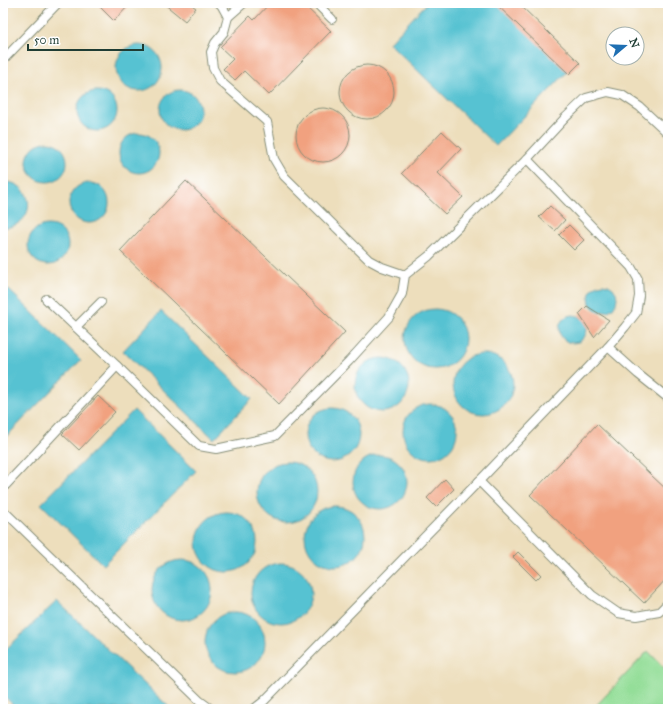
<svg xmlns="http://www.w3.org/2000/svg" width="671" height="712" viewBox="0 0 671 712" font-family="'IM FELL Great Primer',serif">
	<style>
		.green { fill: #94de99; stroke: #5a8e66 }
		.water { fill: #57c2d2; stroke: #3b8083 }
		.building { fill: #f1a17f }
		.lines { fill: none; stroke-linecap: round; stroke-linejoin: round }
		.service-casing { stroke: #868e78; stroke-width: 10 }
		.service { stroke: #fff; stroke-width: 8 }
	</style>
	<rect width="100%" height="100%" fill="#fff"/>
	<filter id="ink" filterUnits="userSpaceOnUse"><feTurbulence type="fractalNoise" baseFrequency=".025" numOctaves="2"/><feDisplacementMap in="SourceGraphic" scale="8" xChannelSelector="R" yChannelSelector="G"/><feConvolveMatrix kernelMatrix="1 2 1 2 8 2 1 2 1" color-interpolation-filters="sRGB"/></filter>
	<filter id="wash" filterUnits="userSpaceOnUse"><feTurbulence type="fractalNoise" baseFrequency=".012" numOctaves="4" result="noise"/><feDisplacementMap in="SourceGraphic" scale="16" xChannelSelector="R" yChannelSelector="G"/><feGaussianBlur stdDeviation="0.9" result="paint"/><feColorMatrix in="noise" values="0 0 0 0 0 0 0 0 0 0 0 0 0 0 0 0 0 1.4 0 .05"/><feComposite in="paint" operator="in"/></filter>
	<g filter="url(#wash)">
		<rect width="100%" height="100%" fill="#eddebc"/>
		<path class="green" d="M 648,651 L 668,672 L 668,709 L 593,709 Z"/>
		<g class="water">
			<path d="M 427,3 L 499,3 L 569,70 L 496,146 L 389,43 Z"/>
			<circle cx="139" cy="68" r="23"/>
			<circle cx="180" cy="110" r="20"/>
			<circle cx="97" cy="111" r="20"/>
			<circle cx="139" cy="153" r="20"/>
			<circle cx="47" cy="162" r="20"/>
			<path d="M 3,182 C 34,180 40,225 3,228 Z"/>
			<circle cx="89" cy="203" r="20"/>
			<circle cx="48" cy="245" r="20"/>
			<circle cx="603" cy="298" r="14"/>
			<path d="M 7,288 L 81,360 L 4,439 L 3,438 L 3,292 Z"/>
			<circle cx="435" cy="339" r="30"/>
			<path d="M 161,311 L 252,399 L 214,439 L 123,351 Z"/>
			<circle cx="573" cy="329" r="14"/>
			<circle cx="483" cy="384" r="30"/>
			<circle cx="382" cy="385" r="27"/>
			<circle cx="430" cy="431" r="27"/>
			<circle cx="332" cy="435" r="27"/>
			<path d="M 134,410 L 196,471 L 103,565 L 41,504 Z"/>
			<circle cx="380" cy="482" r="27"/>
			<circle cx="287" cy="492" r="30"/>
			<circle cx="335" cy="536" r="30"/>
			<circle cx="227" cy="542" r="30"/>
			<circle cx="182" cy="590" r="30"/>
			<circle cx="281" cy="593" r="30"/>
			<path d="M 57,601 L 171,709 L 17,709 L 3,695 L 3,652 Z"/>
			<circle cx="235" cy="642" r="30"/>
		</g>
		<g id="blocks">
			<g class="building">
				<path d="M 96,3 L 131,3 L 114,21 Z"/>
				<path d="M 163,3 L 189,3 L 196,8 L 185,21 Z"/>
				<path d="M 270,3 L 293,3 L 294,4 L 295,3 L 302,3 L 331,31 L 269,95 L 244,71 L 235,80 L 223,69 L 233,59 L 220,47 L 250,16 L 254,20 Z"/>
				<path d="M 495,3 L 518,3 L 580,63 L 569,74 Z"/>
				<circle cx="367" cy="92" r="27"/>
				<circle cx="323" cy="135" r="27"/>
				<path d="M 442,131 L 461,149 L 438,173 L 463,197 L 445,214 L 402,173 Z"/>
				<path d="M 186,181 L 345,332 L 279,404 L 120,251 Z"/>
				<path d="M 550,206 L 565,220 L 555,231 L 539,217 Z"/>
				<path d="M 569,225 L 584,240 L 574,250 L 559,235 Z"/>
				<path d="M 587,306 L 609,320 L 594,337 L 579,314 Z"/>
				<path d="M 98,396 L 115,412 L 79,450 L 62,434 Z"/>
				<path d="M 597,424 L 668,491 L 668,577 L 644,603 L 530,495 Z"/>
				<path d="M 445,479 L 454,489 L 436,507 L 427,498 Z"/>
				<path d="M 518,552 L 541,575 L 536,580 L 513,557 Z"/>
			</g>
		</g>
	</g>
	<g filter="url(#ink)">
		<use href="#blocks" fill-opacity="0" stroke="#868e78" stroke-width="1"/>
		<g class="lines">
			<defs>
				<g id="service">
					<path d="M 219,3 L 222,6 L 228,17 L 224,32 L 215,43 L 211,52 L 213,68 L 220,81 L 267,122 L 274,159 L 284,176 L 369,260 L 382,267 L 405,275"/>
					<path d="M 316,3 L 332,19"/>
					<path d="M 228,17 L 244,3"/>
					<path d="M 3,60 L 58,3"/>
					<path d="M 46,299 L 117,366 L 199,446 L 216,449 L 275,436 L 349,361 L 389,317 L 402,294 L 405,275 L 429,256 L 527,159 L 566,117 L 586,98 L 608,92 L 622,95 L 640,107 L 668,133"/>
					<path d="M 76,327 L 101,302"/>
					<path d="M 608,347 L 638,374 L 668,398"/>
					<path d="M 479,481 L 592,595 L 618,613 L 636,616 L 659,612 L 668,603"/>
					<path d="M 3,488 L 117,366"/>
					<path d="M 3,510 L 200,701 L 211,709"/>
					<path d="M 254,709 L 264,701 L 486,474 L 608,347 L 625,327 L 636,313 L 639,296 L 638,279 L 631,267 L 527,159"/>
				</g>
			</defs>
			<use href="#service" class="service-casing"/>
			<use href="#service" class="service"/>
		</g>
	</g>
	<rect width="671" height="712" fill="none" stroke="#fff" stroke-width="16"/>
	<g transform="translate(625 46) rotate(71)"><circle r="19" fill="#ffffff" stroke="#a5b1ae"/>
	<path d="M0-3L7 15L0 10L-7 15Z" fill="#1f6fb2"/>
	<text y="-6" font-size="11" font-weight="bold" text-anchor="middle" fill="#1f3d34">N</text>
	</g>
	<path d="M28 44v6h115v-6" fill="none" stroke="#1f3d34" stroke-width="2"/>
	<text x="34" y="44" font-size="12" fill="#1f3d34" stroke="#ffffff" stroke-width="3" paint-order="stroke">50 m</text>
</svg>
